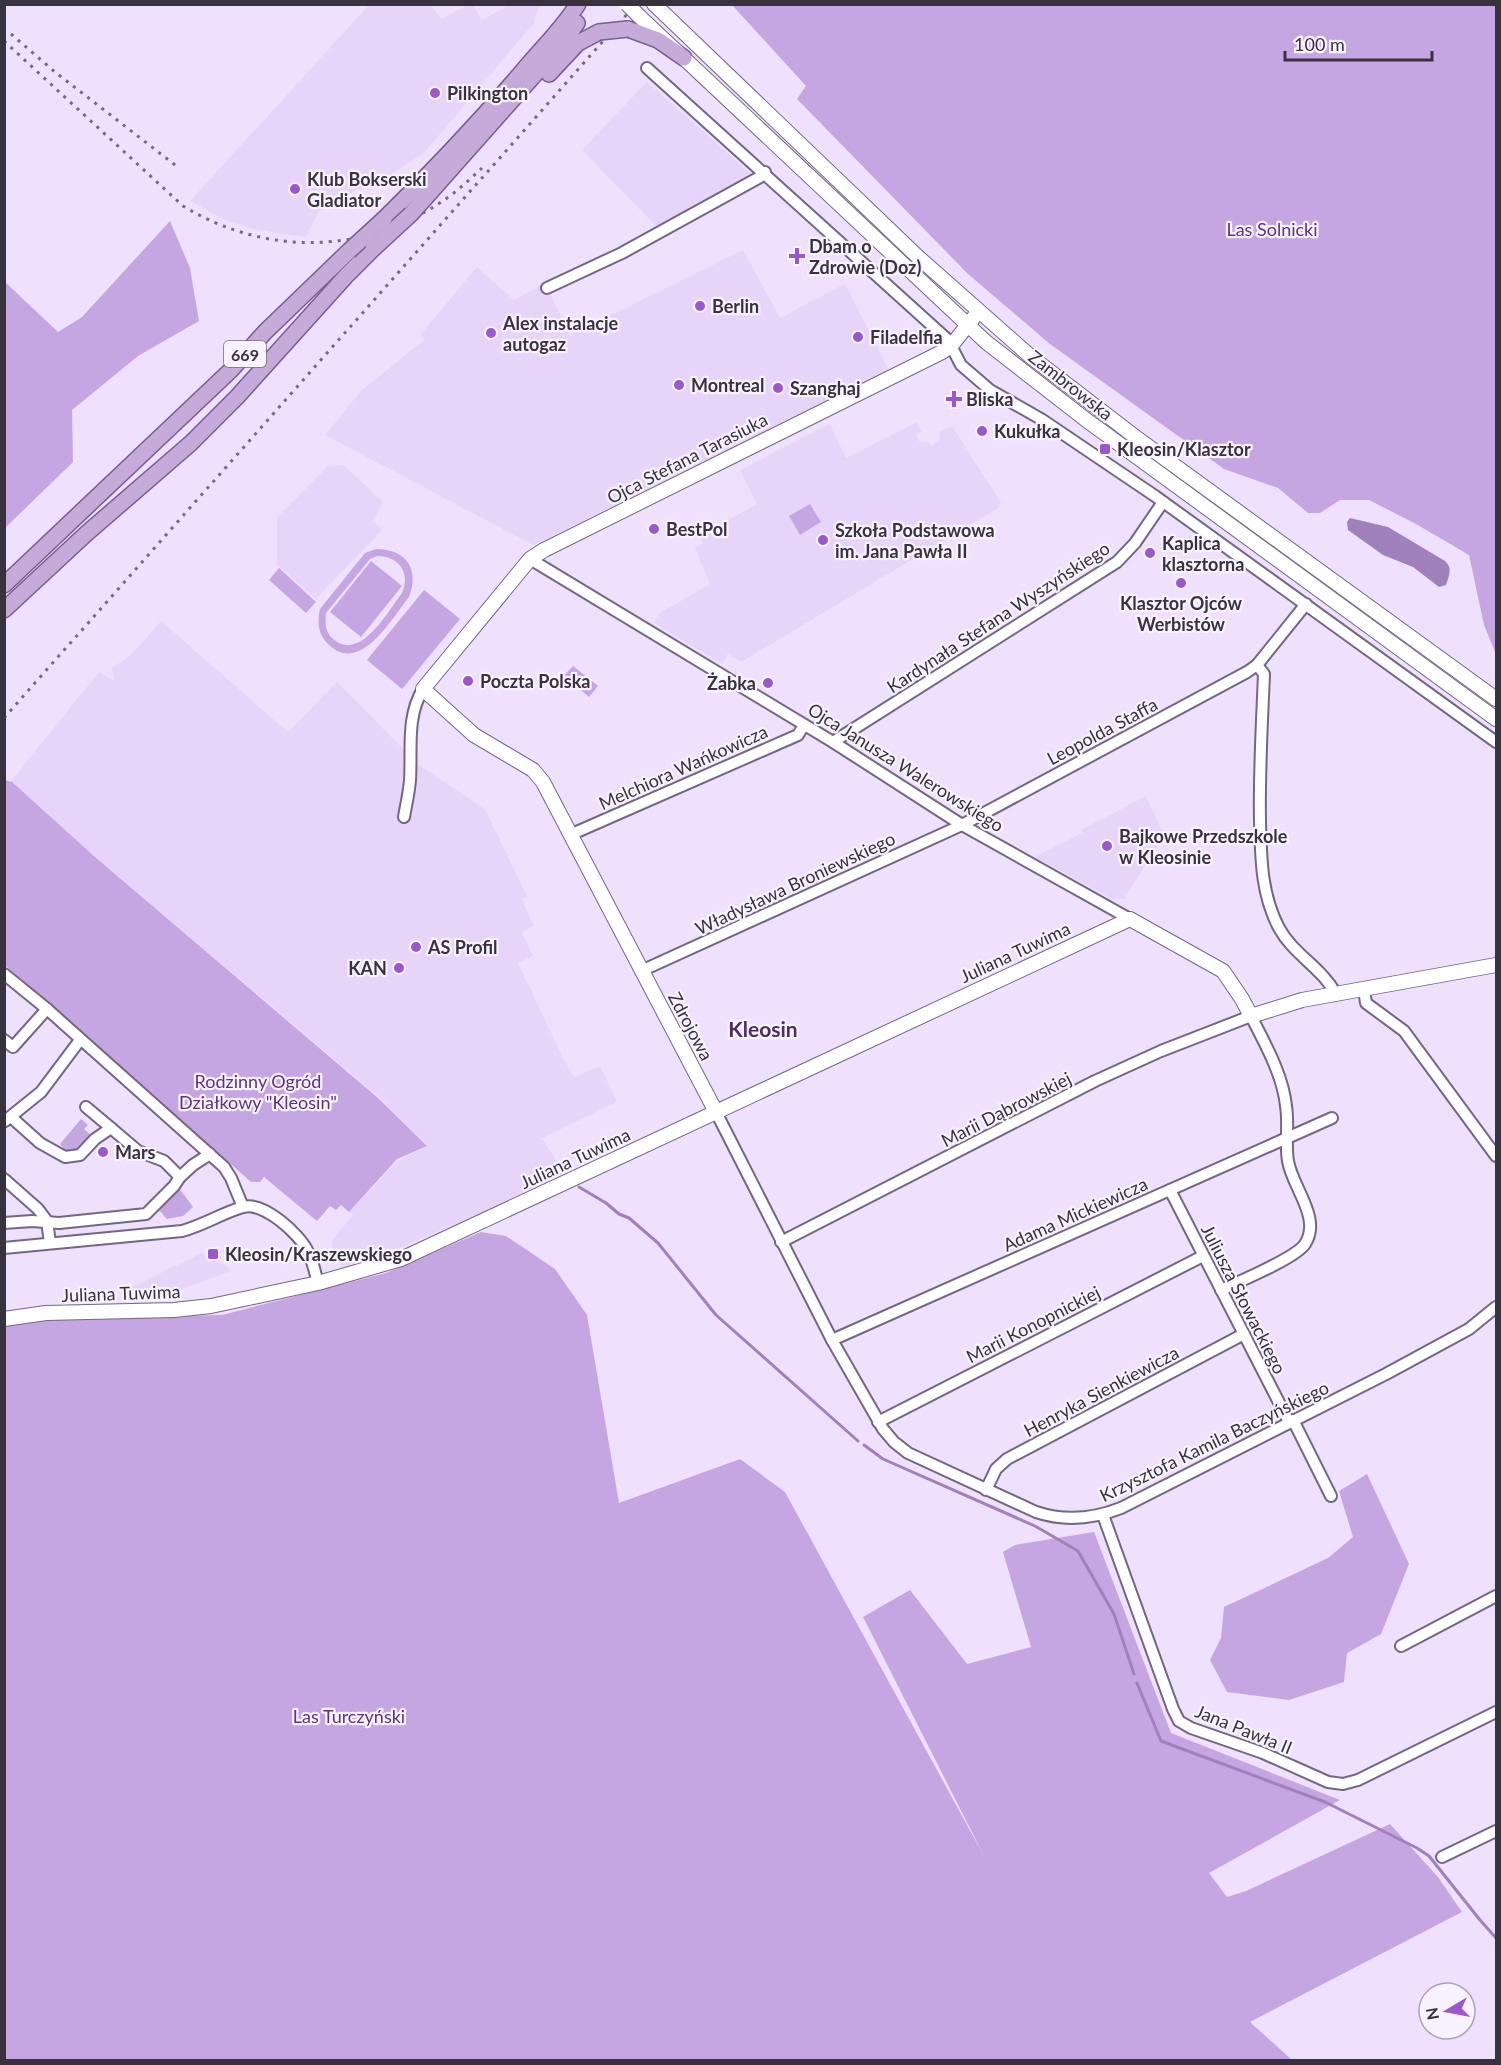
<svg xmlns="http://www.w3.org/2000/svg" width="1501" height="2065" viewBox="0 0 1501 2065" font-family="Lato,sans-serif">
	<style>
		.built { fill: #e7d5f9 }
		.green { fill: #c6a6e2; fill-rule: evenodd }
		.water { fill: #a081bb }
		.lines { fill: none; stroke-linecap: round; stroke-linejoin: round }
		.stream { stroke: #a081bb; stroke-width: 3 }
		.street-casing { stroke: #746781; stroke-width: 14 }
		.secondary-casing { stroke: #746781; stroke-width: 16 }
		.primary-casing { stroke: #7a5c94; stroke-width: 18 }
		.street { stroke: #fff; stroke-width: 10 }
		.secondary { stroke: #fff; stroke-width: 14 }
		.primary { stroke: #c5aada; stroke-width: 15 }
		.rail { stroke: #736b7c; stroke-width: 3; stroke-dasharray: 3 6; stroke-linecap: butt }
		.secondary-bridge-casing { stroke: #746781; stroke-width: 16; stroke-linecap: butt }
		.primary-bridge-casing { stroke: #7a5c94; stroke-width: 18; stroke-linecap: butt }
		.secondary-bridge { stroke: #fff; stroke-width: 14 }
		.primary-bridge { stroke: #c5aada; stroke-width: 15 }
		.poi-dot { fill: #9b58cd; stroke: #f8f2fe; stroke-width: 2 }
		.labels { text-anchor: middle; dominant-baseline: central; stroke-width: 4.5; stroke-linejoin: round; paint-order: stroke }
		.shield { fill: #f8f2fe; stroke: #726c78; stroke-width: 1.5 }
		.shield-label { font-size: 16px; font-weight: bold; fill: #38323e }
		.poi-label { font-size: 18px; font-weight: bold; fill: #38323e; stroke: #f8f2fe; text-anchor: start }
		.park-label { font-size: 18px; fill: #5d347c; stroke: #f8f2fe }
		.street-label { font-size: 18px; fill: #38323e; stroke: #f8f2fe }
		.quarter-label { font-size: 21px; font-weight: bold; fill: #4d2d66; stroke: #f8f2fe }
	</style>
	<rect width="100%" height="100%" fill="#efe0fd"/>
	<g class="built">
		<path d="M 369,5 L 430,5 L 442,19 L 468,5 L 473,5 L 482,20 L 509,5 L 540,5 L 533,24 L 425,152 L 389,176 L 357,190 L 318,212 L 306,237 L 257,230 L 225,220 L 190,201 Z"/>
		<path d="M 647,82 L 751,174 L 658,228 L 582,150 Z"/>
		<path d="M 743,250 L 780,318 L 845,284 L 890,372 L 533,545 L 325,435 L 361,391 L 424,340 L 421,334 L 477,267 L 514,300 L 545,283 L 570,335 Z"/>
		<path d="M 917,422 L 922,432 L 916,436 L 920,442 L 928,442 L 932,446 L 939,441 L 940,432 L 952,426 L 1001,503 L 998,508 L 741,662 L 728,654 L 722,664 L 654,623 L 660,613 L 710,584 L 695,548 L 703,543 L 700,536 L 757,504 L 740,470 L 830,424 L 846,458 Z"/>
		<path d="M 343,465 L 383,502 L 374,521 L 382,530 L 316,599 L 277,564 L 277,518 L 328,466 Z"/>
		<path d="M 161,621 L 288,732 L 337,682 L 420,766 L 485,809 L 527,896 L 522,899 L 534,926 L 522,932 L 533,956 L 518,963 L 563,1058 L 574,1077 L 600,1066 L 617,1102 L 542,1138 L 566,1176 L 400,1248 L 342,1267 L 332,1247 L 332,1240 L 353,1215 L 349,1212 L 398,1161 L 427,1146 L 379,1097 L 95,857 L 11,781 L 99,672 L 114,681 L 112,668 L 130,656 Z"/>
		<path d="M 1146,796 L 1164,835 L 1124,899 L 1112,899 L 1035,857 L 1082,833 L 1081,830 Z"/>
		<path d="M 202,1253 L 228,1267 L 229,1272 L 165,1295 L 122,1298 L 121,1292 Z"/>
	</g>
	<g class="green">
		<path d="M 732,5 L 1496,5 L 1496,654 L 1484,625 L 1469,555 L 1416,524 L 1369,500 L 1340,500 L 1320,513 L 1308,513 L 1278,488 L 1224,469 L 1050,344 L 968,274 L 797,99 L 806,86 Z"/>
		<path d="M 170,221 L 190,268 L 199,321 L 138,356 L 72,410 L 73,462 L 5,528 L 5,282 L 58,332 L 82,317 Z"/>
		<path d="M 810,504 L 821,522 L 800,535 L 789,516 Z"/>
		<path d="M 376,549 C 406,549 420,569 409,597 C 392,618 360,676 328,644 C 318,634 317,623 320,609 L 365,553 ZM 377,556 C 399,556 411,573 402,593 C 388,611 360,663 333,639 C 325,632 325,622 326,613 L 370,559 Z"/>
		<path d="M 371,561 L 402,586 L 361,637 L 330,612 Z"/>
		<path d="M 279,568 L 316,602 L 306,613 L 269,580 Z"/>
		<path d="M 424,590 L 460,619 L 402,689 L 367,660 Z"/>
		<path d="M 573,666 L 598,686 L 589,697 L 564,676 Z"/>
		<path d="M 7,780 L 10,782 L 11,781 L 95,857 L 378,1098 L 427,1146 L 397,1159 L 349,1212 L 341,1205 L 336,1210 L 330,1206 L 317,1221 L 264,1177 L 260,1182 L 251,1182 L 5,965 L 4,783 Z"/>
		<path d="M 81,1119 L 88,1125 L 84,1129 L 92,1136 L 78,1151 L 67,1152 L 60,1144 Z"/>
		<path d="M 179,1188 L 193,1207 L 183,1216 L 167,1219 L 159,1210 Z"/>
		<path d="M 481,1232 L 506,1236 L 555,1269 L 587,1315 L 619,1503 L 740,1459 L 785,1492 L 984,1856 L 863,1617 L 910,1590 L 967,1664 L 1031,1647 L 1003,1552 L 1015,1545 L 1094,1532 L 1171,1733 L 1340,1800 L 1209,1873 L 1227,1897 L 1246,1891 L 1390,1824 L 1438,1877 L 1462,1912 L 1250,2022 L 1292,2060 L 5,2060 L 4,1323 L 44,1318 L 222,1315 L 386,1273 Z"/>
		<path d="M 1367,1474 L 1409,1564 L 1381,1634 L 1347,1653 L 1344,1682 L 1289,1700 L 1227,1692 L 1210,1660 L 1221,1638 L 1224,1607 L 1328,1558 L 1353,1537 L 1339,1491 Z"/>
	</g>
	<path class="water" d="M 1350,518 L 1388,527 L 1445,561 C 1453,568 1449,576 1446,585 L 1439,587 L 1413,567 L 1383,555 L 1348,530 L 1347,522 Z"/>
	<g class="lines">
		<g class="stream">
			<path d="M 579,1187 L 606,1203 L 619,1214 L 629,1218 L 658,1243 L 716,1315 L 858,1441"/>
			<path d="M 864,1445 L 883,1459 L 1035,1526 L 1078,1551 L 1114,1614 L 1134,1674"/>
			<path d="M 1137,1683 L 1161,1741 L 1325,1802 L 1417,1848 L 1429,1856 L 1480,1920 L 1496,1938"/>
		</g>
		<defs>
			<g id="street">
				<path d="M 647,68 L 948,340 L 961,365 L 990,390 L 1041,419 L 1155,496 L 1496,742"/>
				<path d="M 547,288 L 622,253 L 760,177 L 765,172"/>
				<path d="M 530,559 L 833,742 L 962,825 L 1130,919"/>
				<path d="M 1306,604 L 1257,665 L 1264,674 C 1262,723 1259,772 1260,821 C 1261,858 1261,894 1279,928 C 1293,954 1322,968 1336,994"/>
				<path d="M 833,742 L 1117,562 L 1135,543 L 1163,502"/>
				<path d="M 404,817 C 406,805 409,793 410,780 C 412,749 406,717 423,689"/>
				<path d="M 572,834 L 798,735 L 804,725"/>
				<path d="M 641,971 L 962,825 L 1247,672 L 1257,665"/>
				<path d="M 4,974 L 47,1009 L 224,1167 L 231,1178 L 243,1207"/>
				<path d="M 1364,989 L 1366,1003 L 1404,1031 L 1496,1156"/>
				<path d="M 4,1040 L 13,1047 L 47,1009"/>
				<path d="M 86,1107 L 111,1128"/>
				<path d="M 716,1112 L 832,1340 L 883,1429 L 894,1442 L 908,1453 L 1036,1512 C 1066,1522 1093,1519 1121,1508 L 1386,1374 L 1469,1329 L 1496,1307"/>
				<path d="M 11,1117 L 40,1143 L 65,1157 L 80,1155 L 95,1139 L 111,1128 L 138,1151 L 164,1161 L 180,1177"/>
				<path d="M 5,1121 L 41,1092 L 80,1040"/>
				<path d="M 4,1179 L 38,1209 L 47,1221 L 50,1243"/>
				<path d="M 1170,1190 L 1289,1422"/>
				<path d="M 4,1223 L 32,1221 L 59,1223 L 146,1214 L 174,1186 L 180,1177 L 193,1165 L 210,1154"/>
				<path d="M 781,1242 L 1095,1081 L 1161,1051 L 1251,1016 C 1265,1044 1283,1075 1286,1106 C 1289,1124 1285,1144 1288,1161 C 1292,1187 1322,1218 1305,1244 C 1296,1258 1238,1282 1221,1290"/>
				<path d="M 4,1248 L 182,1231 C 204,1225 222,1213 243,1207 C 263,1201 300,1234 308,1252 C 313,1261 315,1273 318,1283"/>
				<path d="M 832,1340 L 1332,1118"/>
				<path d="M 1293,1420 L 1331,1496"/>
				<path d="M 878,1422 L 1203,1256"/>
				<path d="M 986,1490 L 996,1469 L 1007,1459 L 1244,1334"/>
				<path d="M 1103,1515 L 1173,1709 L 1179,1721 L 1191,1728 L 1263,1753 L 1328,1782 L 1343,1784 L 1358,1780 L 1496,1712"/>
				<path d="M 1401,1646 L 1496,1596"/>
				<path d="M 1442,1857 L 1496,1831"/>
			</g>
			<g id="secondary">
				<path d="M 654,4 L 918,257 L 1030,356 L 1138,439 L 1496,699"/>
				<path d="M 640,17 L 986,342 L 1085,419 L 1496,719"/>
				<path d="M 716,1112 L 543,782 L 533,770 L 474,735 L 423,689 L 530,559 L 544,550 L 942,352 L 951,346 L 978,312"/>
				<path d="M 4,1319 L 46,1313 L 174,1310 L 211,1306 L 318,1283 L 401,1259 L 1130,919 L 1223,971 L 1242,999 L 1251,1016 L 1302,1000 L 1496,965"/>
			</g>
			<g id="primary">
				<path d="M 628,29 L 658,40 L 684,58"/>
				<path d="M 549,74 L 578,43 L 599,32"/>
				<path d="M 411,214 L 561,45 L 577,23"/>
				<path d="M 384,219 C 432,172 478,123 522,72 C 541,49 562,29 578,4"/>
				<path d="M 4,585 L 231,370 L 265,332 L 349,251"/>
				<path d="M 4,610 L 87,533 L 191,443 L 237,397 L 346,276 L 373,249"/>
			</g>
		</defs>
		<use href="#street" class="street-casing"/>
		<use href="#secondary" class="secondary-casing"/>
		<use href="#primary" class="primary-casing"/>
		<use href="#street" class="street"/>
		<use href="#secondary" class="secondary"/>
		<use href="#primary" class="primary"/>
		<g class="rail">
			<path d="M 11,34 L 55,72 L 179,168"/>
			<path d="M 4,41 L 183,206 C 267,257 367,255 447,198 C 460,189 471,178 482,168"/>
			<path d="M 4,718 L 636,4"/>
		</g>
		<defs>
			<path id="secondary-bridge" d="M 627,4 L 640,17"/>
			<g id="primary-bridge">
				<path d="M 599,32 L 628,29"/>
				<path d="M 373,249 L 411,214"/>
				<path d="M 349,251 L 384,219"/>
			</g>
		</defs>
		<use href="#secondary-bridge" class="secondary-bridge-casing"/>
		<use href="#primary-bridge" class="primary-bridge-casing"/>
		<use href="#secondary-bridge" class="secondary-bridge"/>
		<use href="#primary-bridge" class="primary-bridge"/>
	</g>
	<g class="poi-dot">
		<circle cx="435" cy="93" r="6"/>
		<circle cx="295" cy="189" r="6"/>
		<path d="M794 247h6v6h6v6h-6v6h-6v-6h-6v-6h6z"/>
		<circle cx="700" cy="306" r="6"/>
		<circle cx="491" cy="333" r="6"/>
		<circle cx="858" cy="337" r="6"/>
		<circle cx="679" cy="385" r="6"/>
		<circle cx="778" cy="388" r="6"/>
		<path d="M951 390h6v6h6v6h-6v6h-6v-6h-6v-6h6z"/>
		<circle cx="982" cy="431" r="6"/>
		<rect x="1099" y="443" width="12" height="12" rx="3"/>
		<circle cx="654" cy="529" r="6"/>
		<circle cx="823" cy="540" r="6"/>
		<circle cx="1150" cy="553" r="6"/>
		<circle cx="1181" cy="583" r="6"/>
		<circle cx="468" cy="681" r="6"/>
		<circle cx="768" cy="683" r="6"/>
		<circle cx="1107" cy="846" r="6"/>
		<circle cx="416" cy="947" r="6"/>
		<circle cx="399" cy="968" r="6"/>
		<circle cx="103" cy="1152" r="6"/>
		<rect x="207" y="1248" width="12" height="12" rx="3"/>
	</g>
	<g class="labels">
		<rect class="shield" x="224" y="341" width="42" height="26" rx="4.5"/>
		<g class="shield-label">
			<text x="245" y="354">669</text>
		</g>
		<g class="poi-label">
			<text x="447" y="93">Pilkington</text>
			<text x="307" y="179">Klub Bokserski<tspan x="307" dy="21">Gladiator</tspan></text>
			<text x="809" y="246">Dbam o<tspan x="809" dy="21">Zdrowie (Doz)</tspan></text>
			<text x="712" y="306">Berlin</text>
			<text x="503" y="323">Alex instalacje<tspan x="503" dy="21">autogaz</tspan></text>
			<text x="870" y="337">Filadelfia</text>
			<text x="691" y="385">Montreal</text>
			<text x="790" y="388">Szanghaj</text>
			<text x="966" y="399">Bliska</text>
			<text x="994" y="431">Kukułka</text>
			<text x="1117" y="449">Kleosin/Klasztor</text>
			<text x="666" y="529">BestPol</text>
			<text x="835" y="530">Szkoła Podstawowa<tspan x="835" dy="21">im. Jana Pawła II</tspan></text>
			<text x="1162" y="543">Kaplica<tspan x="1162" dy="21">klasztorna</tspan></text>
			<text x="1181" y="603" text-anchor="middle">Klasztor Ojców<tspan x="1181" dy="21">Werbistów</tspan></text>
			<text x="480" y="681">Poczta Polska</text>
			<text x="756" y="683" text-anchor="end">Żabka</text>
			<text x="1119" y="836">Bajkowe Przedszkole<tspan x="1119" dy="21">w Kleosinie</tspan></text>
			<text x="428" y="947">AS Profil</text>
			<text x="387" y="968" text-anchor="end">KAN</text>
			<text x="115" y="1152">Mars</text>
			<text x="225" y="1254">Kleosin/Kraszewskiego</text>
		</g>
		<g class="park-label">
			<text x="1272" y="229">Las Solnicki</text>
			<text x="258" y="1081">Rodzinny Ogród<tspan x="258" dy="21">Działkowy "Kleosin"</tspan></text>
			<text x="349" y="1716">Las Turczyński</text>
		</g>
		<g class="street-label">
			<text transform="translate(1071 385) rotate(38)">Zambrowska</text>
			<text transform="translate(687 458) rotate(-27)">Ojca Stefana Tarasiuka</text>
			<text transform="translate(998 617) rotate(-33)">Kardynała Stefana Wyszyńskiego</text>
			<text transform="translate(1102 731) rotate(-28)">Leopolda Staffa</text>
			<text transform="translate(683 767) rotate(-24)">Melchiora Wańkowicza</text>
			<text transform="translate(906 767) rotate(32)">Ojca Janusza Walerowskiego</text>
			<text transform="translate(795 883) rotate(-25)">Władysława Broniewskiego</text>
			<text transform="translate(1015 952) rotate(-25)">Juliana Tuwima</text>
			<text transform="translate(691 1026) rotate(62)">Zdrojowa</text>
			<text transform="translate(1006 1109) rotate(-27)">Marii Dąbrowskiej</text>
			<text transform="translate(575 1158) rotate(-25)">Juliana Tuwima</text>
			<text transform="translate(1075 1214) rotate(-24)">Adama Mickiewicza</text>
			<text transform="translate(121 1293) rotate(-2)">Juliana Tuwima</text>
			<text transform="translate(1244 1299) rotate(63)">Juliusza Słowackiego</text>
			<text transform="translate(1033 1324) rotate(-27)">Marii Konopnickiej</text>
			<text transform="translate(1101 1391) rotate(-28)">Henryka Sienkiewicza</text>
			<text transform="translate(1214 1441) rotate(-26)">Krzysztofa Kamila Baczyńskiego</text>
			<text transform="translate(1244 1729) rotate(22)">Jana Pawła II</text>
		</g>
		<g class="quarter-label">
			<text x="763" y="1028">Kleosin</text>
		</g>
	</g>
	<rect width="1501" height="2065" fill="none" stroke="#38323e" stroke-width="12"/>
	<g transform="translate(1447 2011) rotate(260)"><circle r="28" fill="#f8f2fe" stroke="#aba5b1" stroke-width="1.5"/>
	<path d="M0-4.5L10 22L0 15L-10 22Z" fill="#9b58cd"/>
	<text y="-9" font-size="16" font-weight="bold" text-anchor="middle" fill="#38323e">N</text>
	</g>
	<path d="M1285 51v9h147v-9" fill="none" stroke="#38323e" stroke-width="3"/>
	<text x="1294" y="51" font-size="18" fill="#38323e" stroke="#f8f2fe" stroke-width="4.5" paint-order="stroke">100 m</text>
</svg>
